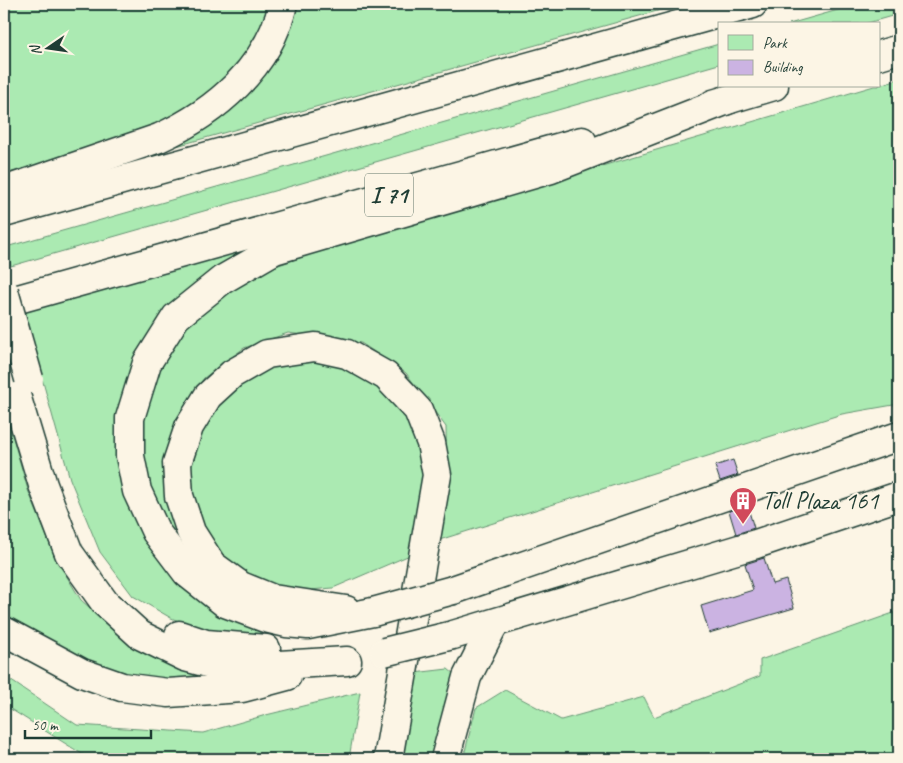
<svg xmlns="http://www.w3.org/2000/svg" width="903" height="763" viewBox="0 0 903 763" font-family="Caveat,sans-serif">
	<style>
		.green { fill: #abeab2; stroke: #659473 }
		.building { fill: #cbb3e2; stroke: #1f3d34 }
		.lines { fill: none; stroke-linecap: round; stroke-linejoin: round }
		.highway-casing { stroke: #1f3d34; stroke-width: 31 }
		.highway { stroke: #fcf5e5; stroke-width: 28 }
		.highway-bridge-casing { stroke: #1f3d34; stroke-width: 31; stroke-linecap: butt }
		.highway-bridge { stroke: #fcf5e5; stroke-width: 28 }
		.labels { text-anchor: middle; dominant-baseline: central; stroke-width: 4; stroke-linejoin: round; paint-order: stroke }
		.shield { fill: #fcf5e5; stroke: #617469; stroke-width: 1 }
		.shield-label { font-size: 24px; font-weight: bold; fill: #1f3d34 }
		.poi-label { font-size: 25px; fill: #1f3d34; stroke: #fcf5e5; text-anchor: start }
	</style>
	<rect width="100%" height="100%" fill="#fcf5e5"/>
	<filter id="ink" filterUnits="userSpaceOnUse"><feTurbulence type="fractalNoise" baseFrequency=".02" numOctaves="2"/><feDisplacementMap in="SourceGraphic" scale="10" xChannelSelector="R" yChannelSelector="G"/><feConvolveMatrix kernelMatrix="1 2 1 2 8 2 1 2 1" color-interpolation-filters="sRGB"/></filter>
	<g filter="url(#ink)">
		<g class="green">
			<path d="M 4,4 L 269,4 L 254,48 L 214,91 L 169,120 L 79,155 L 4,174 Z"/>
			<path d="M 292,4 L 682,4 L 166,149 Z"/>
			<path d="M 859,4 L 899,4 L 899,14 L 864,24 L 789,24 Z"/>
			<path d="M 719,44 L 719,64 L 11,266 L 6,247 Z"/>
			<path d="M 899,79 L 899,404 L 842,414 L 436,541 L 447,500 L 446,427 L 406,373 L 361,343 L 288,333 L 244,348 L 204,378 L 183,409 L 171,439 L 195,564 L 160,521 L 137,448 L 150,379 L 179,327 L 209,299 L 258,272 L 364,236 L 874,86 L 879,86 L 879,85 Z"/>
			<path d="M 240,251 L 242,258 L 128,393 L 135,513 L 260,622 L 260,639 L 217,635 L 171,618 L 133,596 L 100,552 L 70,479 L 23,310 Z"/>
			<path d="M 302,355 L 359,364 L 411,415 L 425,464 L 410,555 L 333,588 L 310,590 L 281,588 L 244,573 L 214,546 L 199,520 L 189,479 L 195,443 L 208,406 L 244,375 Z"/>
			<path d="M 4,407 L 28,490 L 55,557 L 81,600 L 123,637 L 240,680 L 156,682 L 114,671 L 4,626 Z"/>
			<path d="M 899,611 L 899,759 L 463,759 L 476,708 L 505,690 L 561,720 L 644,697 L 654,717 L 760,676 L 760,660 Z"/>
			<path d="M 448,669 L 454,674 L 434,759 L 397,759 L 414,673 Z"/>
			<path d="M 4,676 L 77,725 L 203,733 L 266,715 L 360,692 L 349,759 L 90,759 L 4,705 Z"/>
		</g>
		<g class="building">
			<path d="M 733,460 L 738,475 L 720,481 L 715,466 Z"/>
			<path d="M 747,505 L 754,528 L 736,534 L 729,511 Z"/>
			<path d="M 764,558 L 772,584 L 786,580 L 794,608 L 709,633 L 701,606 L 753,590 L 745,564 Z"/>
		</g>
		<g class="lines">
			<defs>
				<g id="highway">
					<path d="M 879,55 L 899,49"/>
					<path d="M 713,104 L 774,86"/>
					<path d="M 4,191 L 159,138 C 216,112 269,67 283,4"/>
					<path d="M 4,213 L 753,4"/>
					<path d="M 4,303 L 582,141"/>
					<path d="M 4,355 L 43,485 L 69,553 L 105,603 L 140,635 L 185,657 L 215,665 L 245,667 L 347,661"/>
					<path d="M 453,590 L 899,436"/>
					<path d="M 346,610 L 273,599 L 241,586 L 212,565 L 191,532 L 179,496 L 177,463 L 189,427 L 208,396 L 232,374 L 267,354 L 315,347 L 347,354 L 386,376 L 418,410 L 431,443 L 437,475 L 388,759"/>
					<path d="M 373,612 L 308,625 L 286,623 L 265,618 L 225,603 L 187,573 L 156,532 L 137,491 L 130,456 L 130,418 L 147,363 L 176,317 L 222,280 L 274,250 L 551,169 L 730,99"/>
					<path d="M 4,631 L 82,673 L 122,687 L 168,693 L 242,688 L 287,676"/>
					<path d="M 179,635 L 206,644 L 266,649"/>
					<path d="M 453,635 L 756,544 L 899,496"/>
					<path d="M 445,759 L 467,677 L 494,624"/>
				</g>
			</defs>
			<use href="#highway" class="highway-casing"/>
			<use href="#highway" class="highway"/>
			<defs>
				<g id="highway-bridge">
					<path d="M 4,291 L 29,379"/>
					<path d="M 373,612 L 453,590"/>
					<path d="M 384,652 L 453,635"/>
				</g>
			</defs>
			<use href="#highway-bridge" class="highway-bridge-casing"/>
			<use href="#highway-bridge" class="highway-bridge"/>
		</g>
	</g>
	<defs>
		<symbol id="building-pin" viewBox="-11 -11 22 30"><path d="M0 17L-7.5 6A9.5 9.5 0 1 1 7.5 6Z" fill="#d1495b" stroke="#fcf5e5"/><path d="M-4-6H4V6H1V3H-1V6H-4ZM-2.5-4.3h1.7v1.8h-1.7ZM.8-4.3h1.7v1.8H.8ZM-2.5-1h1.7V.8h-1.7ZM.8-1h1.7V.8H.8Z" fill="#fff"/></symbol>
	</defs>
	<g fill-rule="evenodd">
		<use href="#building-pin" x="727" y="485" width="32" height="43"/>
	</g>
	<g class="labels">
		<rect class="shield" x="365" y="173.5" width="48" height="43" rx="4"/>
		<g class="shield-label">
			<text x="389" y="195">I 71</text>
		</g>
		<g class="poi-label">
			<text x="762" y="501">Toll Plaza 161</text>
		</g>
	</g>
	<rect width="903" height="763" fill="none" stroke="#fcf5e5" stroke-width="20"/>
	<rect x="10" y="10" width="883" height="743" fill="none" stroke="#1f3d34" stroke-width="2" filter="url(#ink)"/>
	<rect x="718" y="22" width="162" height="65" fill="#fcf5e5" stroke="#a4ab9e"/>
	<rect x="728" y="35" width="25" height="15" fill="#abeab2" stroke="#a4ab9e"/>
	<text x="763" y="48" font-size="15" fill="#1f3d34">Park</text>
	<rect x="728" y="60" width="25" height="15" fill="#cbb3e2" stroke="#a4ab9e"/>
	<text x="763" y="72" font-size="15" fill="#1f3d34">Building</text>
	<g transform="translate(48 48) rotate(257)" stroke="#fcf5e5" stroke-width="4" paint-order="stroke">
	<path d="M0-4L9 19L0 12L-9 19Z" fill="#1f3d34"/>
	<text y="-8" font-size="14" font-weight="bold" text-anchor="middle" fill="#1f3d34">N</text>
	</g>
	<path d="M25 730v8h126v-8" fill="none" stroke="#1f3d34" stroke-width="2.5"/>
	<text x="32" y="730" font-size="15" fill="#1f3d34" stroke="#fcf5e5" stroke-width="4" paint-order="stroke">50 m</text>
</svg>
